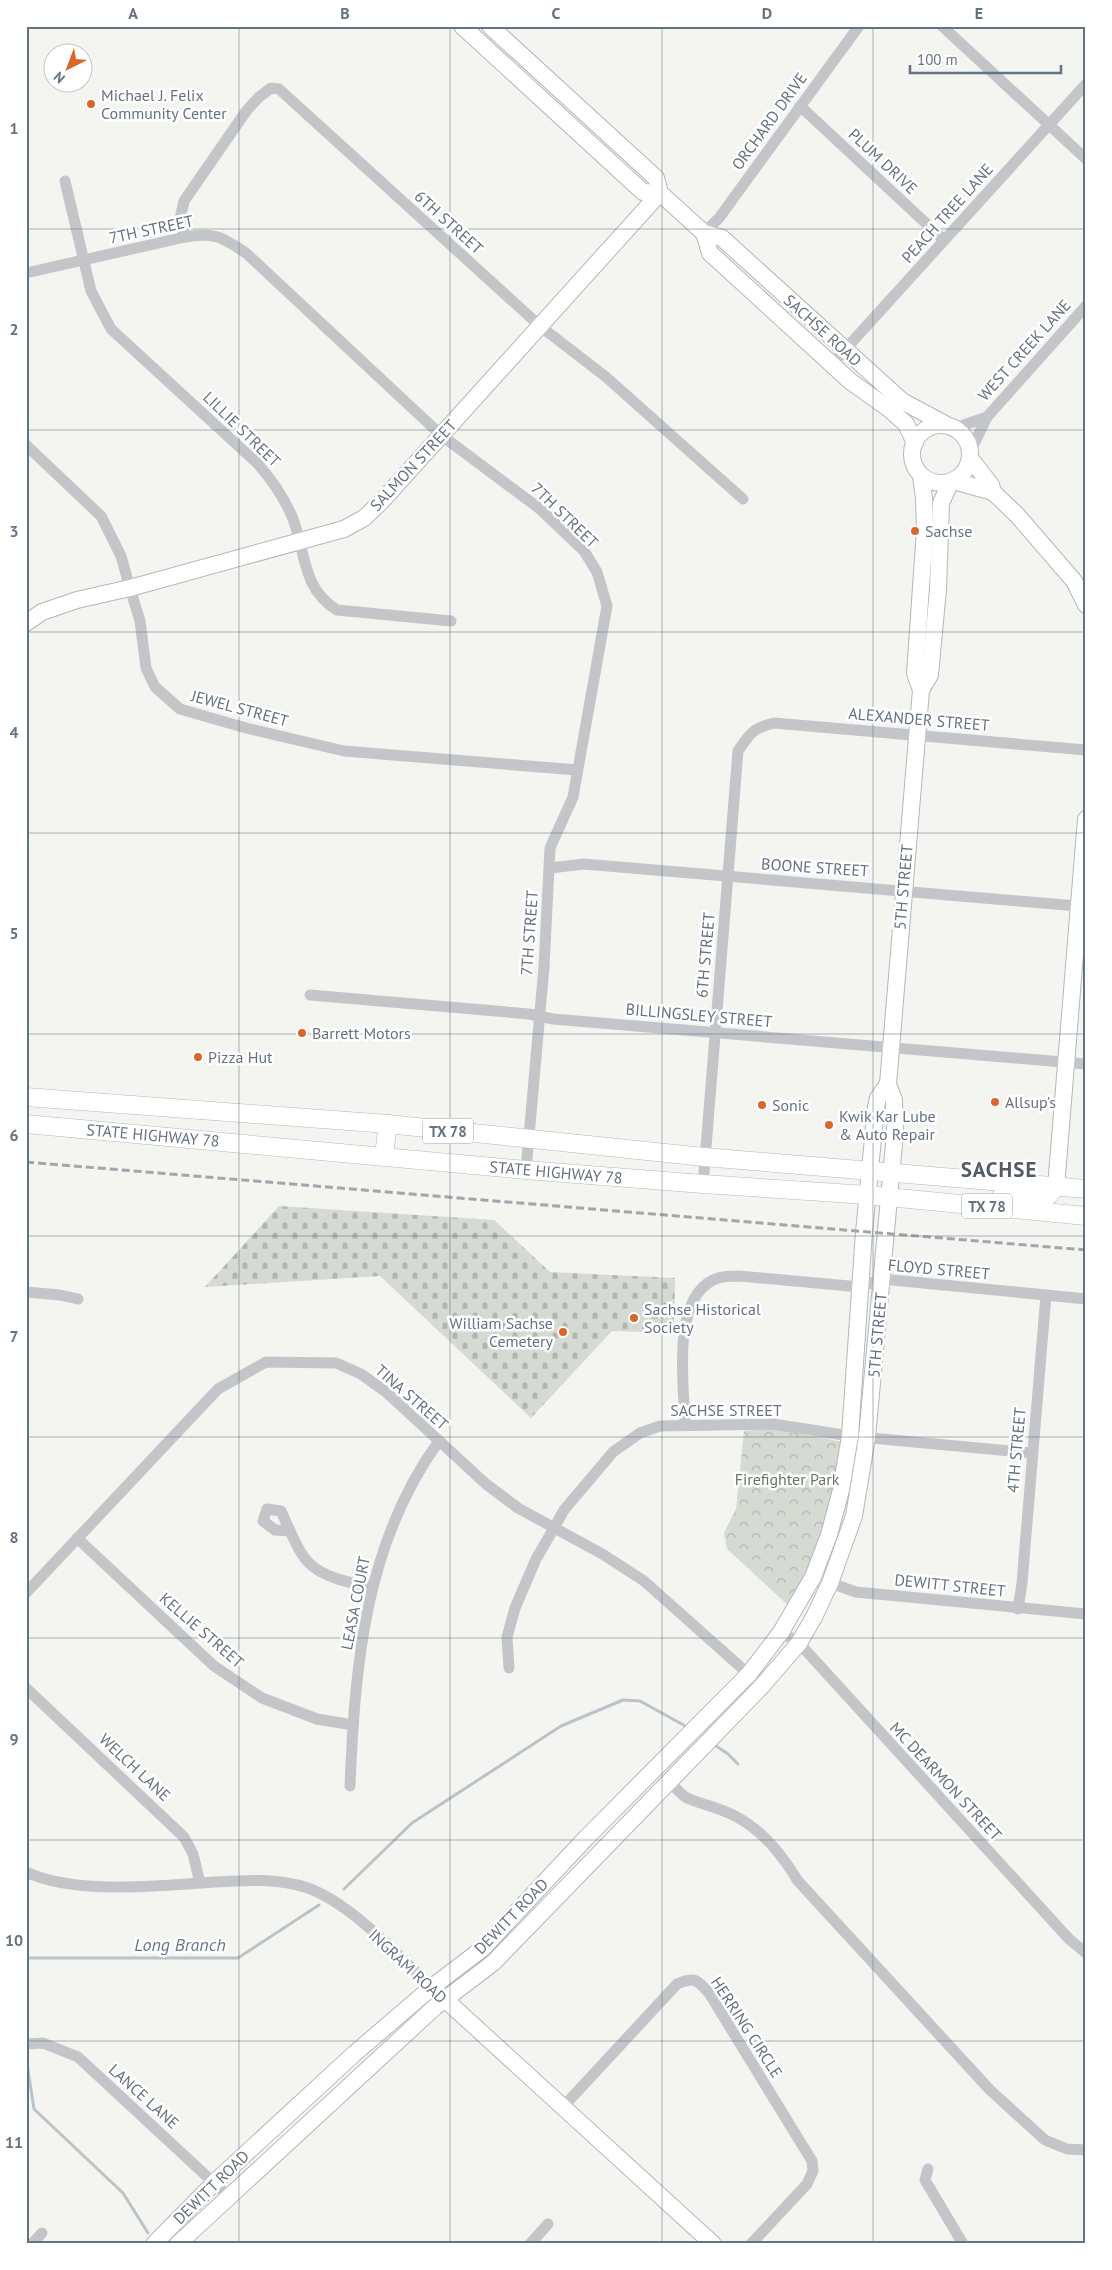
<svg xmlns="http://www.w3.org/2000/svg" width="1112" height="2270" viewBox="0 0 1112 2270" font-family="'PT Sans',sans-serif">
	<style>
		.forest { fill: url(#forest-crowns) }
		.cemetery { fill: url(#cemetery-stones) }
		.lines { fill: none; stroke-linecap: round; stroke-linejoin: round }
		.stream { stroke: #bac3c8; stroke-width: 3 }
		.secondary-casing { stroke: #b3b7bb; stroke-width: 18 }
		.primary-casing { stroke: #b3b7bb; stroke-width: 19 }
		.street { stroke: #c3c5c9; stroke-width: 11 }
		.secondary { stroke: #fff; stroke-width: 16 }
		.primary { stroke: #fff; stroke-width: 18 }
		.rail { stroke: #a1a6ac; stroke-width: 3; stroke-dasharray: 8 4; stroke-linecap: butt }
		.grid { fill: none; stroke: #657281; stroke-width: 1; stroke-opacity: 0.55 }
		.poi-dot { fill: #d9672c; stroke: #fff; stroke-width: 2 }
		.labels { text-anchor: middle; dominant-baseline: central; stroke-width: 5; stroke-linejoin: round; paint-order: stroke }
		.shield { fill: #fff; stroke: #939ca7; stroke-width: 1 }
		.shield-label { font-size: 15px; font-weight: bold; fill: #657281 }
		.poi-label { font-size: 16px; fill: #657281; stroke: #fff; text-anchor: start }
		.street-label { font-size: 16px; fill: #657281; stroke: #fff }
		.park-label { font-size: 16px; fill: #667864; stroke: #fff }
		.water-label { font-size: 18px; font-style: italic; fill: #667985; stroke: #fff }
		.district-label { font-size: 21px; font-weight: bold; letter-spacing: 1px; fill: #535b66; stroke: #fff }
		.neatline { fill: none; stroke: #657281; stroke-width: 2 }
		.grid-label { font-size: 16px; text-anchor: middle; font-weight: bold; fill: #657281 }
	</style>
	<defs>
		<pattern id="forest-crowns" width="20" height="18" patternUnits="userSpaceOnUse" patternTransform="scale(1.25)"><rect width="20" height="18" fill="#d5dbd2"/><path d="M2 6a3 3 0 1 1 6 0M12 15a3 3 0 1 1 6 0" fill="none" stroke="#b0b6b0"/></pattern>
		<pattern id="cemetery-stones" width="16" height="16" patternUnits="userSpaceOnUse" patternTransform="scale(1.25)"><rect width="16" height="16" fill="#d5dbd2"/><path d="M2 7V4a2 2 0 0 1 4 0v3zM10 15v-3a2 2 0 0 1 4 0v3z" fill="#b0b6b0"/></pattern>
	</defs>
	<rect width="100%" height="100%" fill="#f4f5f1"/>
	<path class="forest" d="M 771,1428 L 843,1442 L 828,1521 L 811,1568 L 790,1607 L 727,1549 L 724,1533 L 736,1509 L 744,1431 Z"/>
	<path class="cemetery" d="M 279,1206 L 494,1220 L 550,1272 L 675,1278 L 674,1333 L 612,1331 L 531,1418 L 380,1276 L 205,1287 Z"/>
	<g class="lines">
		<g class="stream">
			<path d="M 713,1744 L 728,1754 L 738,1764"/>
			<path d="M 344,1889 L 412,1823 L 561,1726 L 623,1700 L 640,1701 L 689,1728"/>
			<path d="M 26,1958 L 238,1958 L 319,1905"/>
			<path d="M 26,2057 L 34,2109 L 123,2193 L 148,2233"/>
		</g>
		<defs>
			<g id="secondary">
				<path d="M 462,26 L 643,192 L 660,193"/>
				<path d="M 490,26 L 656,178 L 660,193 L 704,233 L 722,238 L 902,401 L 945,424"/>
				<path d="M 704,233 L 710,253 L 850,381 L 889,409 L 906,424 L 915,443"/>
				<circle cx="941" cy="454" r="29"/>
				<path d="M 970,458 L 991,485 L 993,492 L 1017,515 L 1074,581 L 1086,605"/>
				<path d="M 921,476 L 924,498 L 925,530 L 915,673 L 921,690"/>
				<path d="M 954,481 L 993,492"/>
				<path d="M 26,623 L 42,612 L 77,600 L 130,588 L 344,529 L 364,518 L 381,502 L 660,193"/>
				<path d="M 1056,1187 L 1086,819"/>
				<path d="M 438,1993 L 713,2244"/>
				<path d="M 154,2244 L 215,2182 L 354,2054 L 432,1987 L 482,1949 L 586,1838 L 749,1674 L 781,1632 L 813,1577 L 829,1535 L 841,1490 L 850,1436 L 864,1232 L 876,1107 L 878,1098 L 888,1084"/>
				<path d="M 178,2244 L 435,2007 L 493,1963 L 762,1686 L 799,1643 L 814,1617 L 830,1583 L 854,1516 L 867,1437 L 895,1133 L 894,1100 L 888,1084 L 921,690 L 930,675 L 938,589 L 941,503 L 950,483"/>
			</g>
			<g id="primary">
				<path d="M 26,1097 L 388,1124 L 704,1157 L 1086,1189"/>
				<path d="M 26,1124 L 526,1170 L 703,1184 L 867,1195 L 1086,1216"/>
				<path d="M 384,1155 L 388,1124"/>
				<path d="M 1000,1198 L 1048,1196 L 1055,1188"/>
			</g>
		</defs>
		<use href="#secondary" class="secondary-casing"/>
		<use href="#primary" class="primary-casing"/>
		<g class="street">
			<path d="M 942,26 L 1086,159"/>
			<path d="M 800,106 L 944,240"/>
			<path d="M 65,181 L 91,291 L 111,329 L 258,464 C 272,480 285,499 293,519 C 306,553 302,589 337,610 L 451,621"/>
			<path d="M 704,233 L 719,218 L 859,26"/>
			<path d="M 185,237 L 180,219 L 184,201 L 247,110 L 259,97 L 271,88 L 279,89 L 540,326 L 606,377 L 743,499"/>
			<path d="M 26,273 L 185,237 C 215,232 222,237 246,253 L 441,435 L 540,509 L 584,551 L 597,572 L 607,606 L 573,797 L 550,848 L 544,967 L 526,1170"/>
			<path d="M 832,364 L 1086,84"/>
			<path d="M 955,428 L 987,417"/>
			<path d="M 26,445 L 101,516 L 121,556 L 130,588 L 140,621 L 146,668 L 155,687 L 180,709 L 246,728 L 344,751 L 577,770"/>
			<path d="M 970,452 L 987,417 L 1086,306"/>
			<path d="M 550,868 L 584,864 L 1077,906"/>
			<path d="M 310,995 L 529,1014 L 553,1019 L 1086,1064"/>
			<path d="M 703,1184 L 738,751 C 750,733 753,728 774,723 L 1086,750"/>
			<path d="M 26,1292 L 60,1295 L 78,1299"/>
			<path d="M 685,1424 C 684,1386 671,1301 713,1280 C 721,1276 730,1276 739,1276 L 860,1287 L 882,1279 L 1086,1299"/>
			<path d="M 267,1509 L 281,1511 L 290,1531 L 275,1530 L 263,1521 Z"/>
			<path d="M 290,1531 C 295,1542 300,1554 308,1562 C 323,1578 351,1583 372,1587"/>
			<path d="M 77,1538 L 214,1666 L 262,1698 L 317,1719 L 353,1725"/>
			<path d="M 813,1577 L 856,1592 L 1086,1614"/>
			<path d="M 26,1593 L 218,1389 L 266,1362 L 336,1363 L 361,1374 L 386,1392 L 486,1484 L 518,1508 L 604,1555 L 644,1581 L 753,1678"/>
			<path d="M 1018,1609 L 1022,1583 L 1046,1295"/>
			<path d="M 781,1632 L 799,1643 L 1069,1939 L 1086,1953"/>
			<path d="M 509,1668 L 507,1637 L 515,1608 L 536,1559 L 554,1528 L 564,1510 L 613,1452 L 640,1433 L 660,1426 L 773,1424 L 850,1436 L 1032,1453"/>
			<path d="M 26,1688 L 184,1837 L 193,1854 L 200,1883"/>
			<path d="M 670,1782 C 675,1787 681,1795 687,1798 C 703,1805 721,1808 737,1817 C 764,1832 782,1855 798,1881 L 990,2090 L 1045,2140 L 1067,2149 L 1086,2150"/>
			<path d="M 350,1786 C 355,1664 365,1543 439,1441"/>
			<path d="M 26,1872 C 75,1895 160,1886 214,1882 C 244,1880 279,1878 308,1888 C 352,1904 397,1955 432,1987"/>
			<path d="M 26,2044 L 43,2043 L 78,2057 L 228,2196"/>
			<path d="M 563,2107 L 677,1984 C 695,1976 697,1980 709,1993 L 812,2161 L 813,2171 L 807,2184 L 751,2244"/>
			<path d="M 928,2169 L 925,2180 L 963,2244"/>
			<path d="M 32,2244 L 42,2233"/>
			<path d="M 530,2244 L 548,2224"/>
		</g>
		<use href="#secondary" class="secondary"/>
		<use href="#primary" class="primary"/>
		<path class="rail" d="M 26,1162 L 1086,1250"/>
	</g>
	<path class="grid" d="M 239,26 L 239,2244M 450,26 L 450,2244M 662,26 L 662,2244M 873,26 L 873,2244M 26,229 L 1086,229M 26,430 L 1086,430M 26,632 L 1086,632M 26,833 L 1086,833M 26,1034 L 1086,1034M 26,1236 L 1086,1236M 26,1437 L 1086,1437M 26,1638 L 1086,1638M 26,1840 L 1086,1840M 26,2041 L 1086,2041"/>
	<g class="poi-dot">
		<circle cx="91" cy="104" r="5"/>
		<circle cx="915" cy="531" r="5"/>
		<circle cx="302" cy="1033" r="5"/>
		<circle cx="198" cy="1057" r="5"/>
		<circle cx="995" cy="1102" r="5"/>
		<circle cx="762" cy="1105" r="5"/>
		<circle cx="829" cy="1125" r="5"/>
		<circle cx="634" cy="1318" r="5"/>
		<circle cx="563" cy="1332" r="5"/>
	</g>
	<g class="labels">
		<g class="shield">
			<rect x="423" y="1118.5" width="50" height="25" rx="4"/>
			<rect x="962" y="1193.5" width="50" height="25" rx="4"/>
		</g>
		<g class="shield-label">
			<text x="448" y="1131">TX 78</text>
			<text x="987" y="1206">TX 78</text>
		</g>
		<g class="poi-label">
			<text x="101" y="95">Michael J. Felix<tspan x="101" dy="18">Community Center</tspan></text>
			<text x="925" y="531">Sachse</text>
			<text x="312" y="1033">Barrett Motors</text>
			<text x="208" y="1057">Pizza Hut</text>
			<text x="1005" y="1102">Allsup's</text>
			<text x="772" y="1105">Sonic</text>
			<text x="839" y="1116">Kwik Kar Lube<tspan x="839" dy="18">&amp; Auto Repair</tspan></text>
			<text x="644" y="1309">Sachse Historical<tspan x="644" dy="18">Society</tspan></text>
			<text x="553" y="1323" text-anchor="end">William Sachse<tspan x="553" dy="18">Cemetery</tspan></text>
		</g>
		<g class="street-label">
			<text transform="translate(769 121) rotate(-54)">ORCHARD DRIVE</text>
			<text transform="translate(883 161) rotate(43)">PLUM DRIVE</text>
			<text transform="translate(947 213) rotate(-48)">PEACH TREE LANE</text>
			<text transform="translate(449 222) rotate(42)">6TH STREET</text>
			<text transform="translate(151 229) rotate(-12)">7TH STREET</text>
			<text transform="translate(823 330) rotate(42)">SACHSE ROAD</text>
			<text transform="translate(1024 350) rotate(-48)">WEST CREEK LANE</text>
			<text transform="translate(242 429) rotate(44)">LILLIE STREET</text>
			<text transform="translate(413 465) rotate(-47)">SALMON STREET</text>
			<text transform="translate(565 515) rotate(44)">7TH STREET</text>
			<text transform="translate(240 708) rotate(15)">JEWEL STREET</text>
			<text transform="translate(919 719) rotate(5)">ALEXANDER STREET</text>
			<text transform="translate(815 867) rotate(4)">BOONE STREET</text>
			<text transform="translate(903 887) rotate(-85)">5TH STREET</text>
			<text transform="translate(529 933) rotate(-86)">7TH STREET</text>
			<text transform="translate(705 955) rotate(-85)">6TH STREET</text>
			<text transform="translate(699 1015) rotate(5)">BILLINGSLEY STREET</text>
			<text transform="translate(153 1135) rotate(5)">STATE HIGHWAY 78</text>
			<text transform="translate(556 1172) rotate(5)">STATE HIGHWAY 78</text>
			<text transform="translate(939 1269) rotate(5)">FLOYD STREET</text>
			<text transform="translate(877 1335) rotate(-85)">5TH STREET</text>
			<text transform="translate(412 1397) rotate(41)">TINA STREET</text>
			<text x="726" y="1410">SACHSE STREET</text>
			<text transform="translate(1016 1450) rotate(-85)">4TH STREET</text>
			<text transform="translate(950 1585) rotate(6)">DEWITT STREET</text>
			<text transform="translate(355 1603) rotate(-79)">LEASA COURT</text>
			<text transform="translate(202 1630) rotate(41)">KELLIE STREET</text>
			<text transform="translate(135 1767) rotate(43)">WELCH LANE</text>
			<text transform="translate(946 1781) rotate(47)">MC DEARMON STREET</text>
			<text transform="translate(511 1916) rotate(-46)">DEWITT ROAD</text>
			<text transform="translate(408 1966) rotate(43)">INGRAM ROAD</text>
			<text transform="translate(747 2027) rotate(57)">HERRING CIRCLE</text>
			<text transform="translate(144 2096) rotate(42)">LANCE LANE</text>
			<text transform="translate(211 2187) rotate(-44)">DEWITT ROAD</text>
		</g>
		<g class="park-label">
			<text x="787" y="1479">Firefighter Park</text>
		</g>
		<g class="water-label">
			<text x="180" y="1944">Long Branch</text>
		</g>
		<g class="district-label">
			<text x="999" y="1169">SACHSE</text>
		</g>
	</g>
	<rect width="1112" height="2270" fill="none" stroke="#ffffff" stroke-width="55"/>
	<g transform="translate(68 68) rotate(222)"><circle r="24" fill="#ffffff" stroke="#c1c7cd"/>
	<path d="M0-4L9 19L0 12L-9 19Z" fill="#d9672c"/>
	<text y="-8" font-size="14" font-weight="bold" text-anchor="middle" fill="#657281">N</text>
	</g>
	<path d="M910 65v8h151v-8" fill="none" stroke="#657281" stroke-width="2.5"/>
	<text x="917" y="65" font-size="15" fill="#657281" stroke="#ffffff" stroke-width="4" paint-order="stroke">100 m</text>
	<rect x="28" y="28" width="1056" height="2214" class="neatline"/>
	<g class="grid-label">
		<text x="133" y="19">A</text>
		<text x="345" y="19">B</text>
		<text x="556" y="19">C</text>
		<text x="767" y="19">D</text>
		<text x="979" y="19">E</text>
		<text x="14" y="134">1</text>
		<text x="14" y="335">2</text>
		<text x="14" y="537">3</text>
		<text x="14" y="738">4</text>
		<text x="14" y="939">5</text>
		<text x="14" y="1141">6</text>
		<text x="14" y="1342">7</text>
		<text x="14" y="1543">8</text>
		<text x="14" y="1745">9</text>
		<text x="14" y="1946">10</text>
		<text x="14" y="2148">11</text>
	</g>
</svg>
